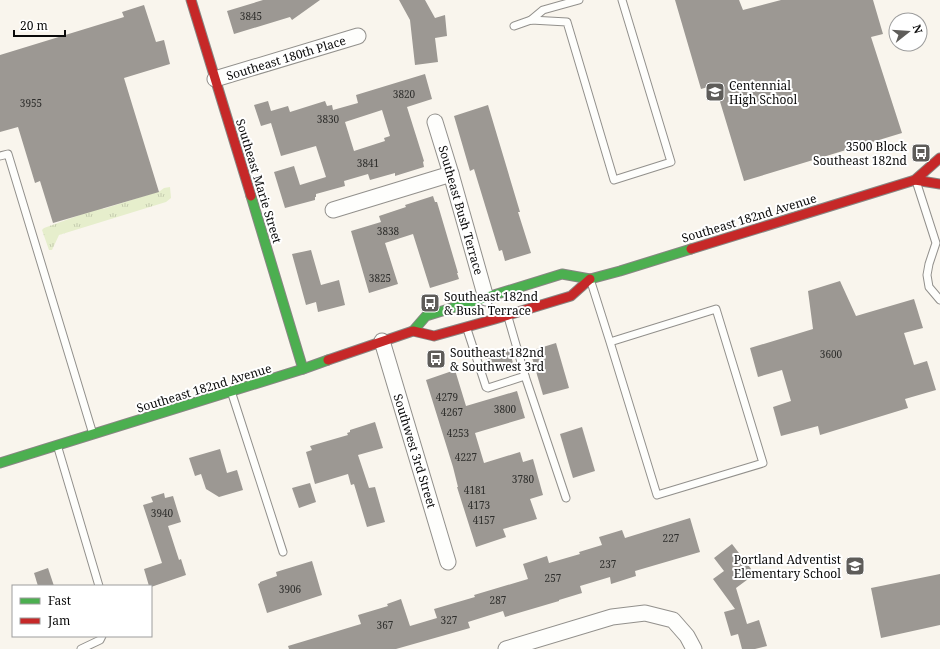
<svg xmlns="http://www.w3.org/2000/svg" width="940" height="649" viewBox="0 0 940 649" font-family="'Noto Serif',serif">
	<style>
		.grass { fill: url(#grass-tufts) }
		.building { fill: #9c9893; fill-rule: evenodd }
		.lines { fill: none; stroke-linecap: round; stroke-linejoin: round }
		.lane-casing { stroke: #92908c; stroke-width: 9 }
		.street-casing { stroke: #92908c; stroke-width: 17 }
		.fast-casing { stroke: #888683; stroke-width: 11 }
		.jam-casing { stroke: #888683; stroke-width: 11 }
		.lane { stroke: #fefefc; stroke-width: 7 }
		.street { stroke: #fefefc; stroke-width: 15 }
		.fast { stroke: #4caf50; stroke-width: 9 }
		.jam { stroke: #c62828; stroke-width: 9 }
		.labels { text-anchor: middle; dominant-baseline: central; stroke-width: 4; stroke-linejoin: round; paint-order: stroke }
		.number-label { font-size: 10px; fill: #2e2e2c }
		.street-label { font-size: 12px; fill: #0a0a0a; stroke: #fff }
		.poi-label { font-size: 12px; fill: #0a0a0a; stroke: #fff; text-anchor: start }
	</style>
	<defs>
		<pattern id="grass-tufts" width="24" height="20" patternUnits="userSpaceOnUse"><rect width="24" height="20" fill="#e6eecc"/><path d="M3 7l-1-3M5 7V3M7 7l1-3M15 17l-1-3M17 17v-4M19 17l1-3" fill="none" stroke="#c4cbae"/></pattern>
	</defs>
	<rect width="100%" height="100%" fill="#f9f5ed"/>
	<path class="grass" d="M 170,187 L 171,198 L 166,202 L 59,235 L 52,250 L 49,250 L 42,230 L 44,228 L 102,207 L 103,209 L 160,191 L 164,188 Z"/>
	<g class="building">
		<path d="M 263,0 L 320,0 L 292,20 L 290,17 L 234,34 L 227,11 Z"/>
		<path d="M 399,0 L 425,0 L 435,18 L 445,15 L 447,36 L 435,38 L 438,62 L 415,65 L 410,20 Z"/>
		<path d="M 675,0 L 739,0 L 743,10 L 781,0 L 873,0 L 883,34 L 871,37 L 902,133 L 744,181 L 715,85 L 701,89 Z"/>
		<path d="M 144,5 L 156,42 L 164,40 L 170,64 L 124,78 L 159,192 L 53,223 L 40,181 L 35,183 L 18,127 L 0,132 L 0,55 L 124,17 L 122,12 Z"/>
		<path d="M 425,74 L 432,99 L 407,107 L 424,161 L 423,162 L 424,167 L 395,176 L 395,173 L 370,180 L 368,174 L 344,181 L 345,186 L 316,194 L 316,197 L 315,197 L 315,200 L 285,208 L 274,172 L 294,166 L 300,185 L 326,177 L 316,146 L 281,156 L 271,123 L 261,126 L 254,105 L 268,101 L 271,111 L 288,106 L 290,112 L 325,101 L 327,106 L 332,105 L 333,110 L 358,103 L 356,95 ZM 382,110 L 390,136 L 384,138 L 385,141 L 354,151 L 345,122 Z"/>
		<path d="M 488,105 L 520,212 L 518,212 L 531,253 L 505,261 L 502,250 L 499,251 L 474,169 L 470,171 L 454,116 Z"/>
		<path d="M 433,196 L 435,202 L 437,202 L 440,212 L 458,273 L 457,273 L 459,279 L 430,288 L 413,234 L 385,243 L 398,284 L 369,293 L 351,231 L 381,222 L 379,216 L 406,207 L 405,205 Z"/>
		<path d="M 311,250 L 321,285 L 339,280 L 345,305 L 318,312 L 316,302 L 306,305 L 292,254 Z"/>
		<path d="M 840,281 L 856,316 L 914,299 L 923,328 L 904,333 L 914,365 L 927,361 L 936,390 L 905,399 L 908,408 L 820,435 L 818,426 L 781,436 L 773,407 L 791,401 L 782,370 L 758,377 L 750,348 L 813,329 L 808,291 Z"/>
		<path d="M 556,343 L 569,388 L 543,395 L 530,351 Z"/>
		<path d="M 509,349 L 513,363 L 489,370 L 485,356 Z"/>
		<path d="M 455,370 L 466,406 L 517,391 L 525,418 L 475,433 L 484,463 L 520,452 L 523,462 L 533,459 L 543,495 L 530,499 L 537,519 L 503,529 L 506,537 L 476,547 L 457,487 L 458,487 L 453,467 L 426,380 Z"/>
		<path d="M 375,422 L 383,448 L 358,455 L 369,488 L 375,487 L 385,522 L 367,527 L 354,484 L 351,485 L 348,474 L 315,484 L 306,452 L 312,450 L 310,446 L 348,435 L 347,433 L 350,432 L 350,430 Z"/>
		<path d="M 582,427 L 595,471 L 573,478 L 560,434 Z"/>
		<path d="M 220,449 L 227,473 L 237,470 L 243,490 L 219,497 L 206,489 L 201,474 L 195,476 L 189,458 Z"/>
		<path d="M 310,483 L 316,502 L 299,508 L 292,488 Z"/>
		<path d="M 164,493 L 165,498 L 173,496 L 181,522 L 168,526 L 179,560 L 181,559 L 186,575 L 151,587 L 149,586 L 144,569 L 162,563 L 143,505 L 153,502 L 151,497 Z"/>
		<path d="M 690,518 L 700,552 L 635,571 L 636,576 L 611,584 L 610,577 L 580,586 L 582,593 L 559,600 L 559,601 L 505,617 L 503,611 L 468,622 L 470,628 L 396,649 L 289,649 L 288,646 L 361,624 L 358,615 L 388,606 L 387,604 L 401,599 L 410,626 L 437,618 L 434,609 L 475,597 L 474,595 L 528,579 L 523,564 L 547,556 L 549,563 L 580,554 L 579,552 L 602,545 L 599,537 L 622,530 L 625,538 Z"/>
		<path d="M 732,544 L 755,574 L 736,588 L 747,624 L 759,620 L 767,646 L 755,649 L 742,649 L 738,634 L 731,636 L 724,612 L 735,609 L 713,579 L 724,571 L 714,558 Z"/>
		<path d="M 312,561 L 322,595 L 267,613 L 258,584 L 260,583 L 260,582 L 277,576 L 276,572 Z"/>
		<path d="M 48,568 L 54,586 L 38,586 L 34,573 Z"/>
		<path d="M 940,574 L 940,625 L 881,638 L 871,588 Z"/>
	</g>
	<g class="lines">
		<defs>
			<g id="lane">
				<path d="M 531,20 L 543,10 L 579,0"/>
				<path d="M 514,26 L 531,20 L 567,22 L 614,180 L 671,162 L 622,0"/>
				<path d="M 0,156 L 8,154 L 92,431"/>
				<path d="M 917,184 L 936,243 L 929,264 L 927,275 L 929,287 L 940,300"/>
				<path d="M 591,282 L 610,342 L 657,495 L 763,463 L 716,309 L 610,342"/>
				<path d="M 508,317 L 525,376 L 566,498"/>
				<path d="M 467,329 L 486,387 L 488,388 L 525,376"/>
				<path d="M 232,394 L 283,552"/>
				<path d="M 58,448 L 99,586"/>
				<path d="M 81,649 L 100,640 L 102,636"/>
			</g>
			<g id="street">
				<path d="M 215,79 L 358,36"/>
				<path d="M 435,122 L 451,174 L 486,298"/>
				<path d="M 333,210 L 451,174"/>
				<path d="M 382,341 L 448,562"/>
				<path d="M 506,649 L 612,617 L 645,613 L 673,620 L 687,636 L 694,649"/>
			</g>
			<g id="fast">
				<path d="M 251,196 L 303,369"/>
				<path d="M 413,331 L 426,316 L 562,274 L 590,279 L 620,271 L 691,249"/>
				<path d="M 0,463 L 303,369 L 328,360"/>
			</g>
			<g id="jam">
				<path d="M 191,0 L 251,196"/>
				<path d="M 915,180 L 940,184"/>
				<path d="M 691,249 L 915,180 L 940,158"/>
				<path d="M 328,360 L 413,331 L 434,336 L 495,319 L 571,296 L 590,279"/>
			</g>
		</defs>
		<use href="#lane" class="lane-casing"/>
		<use href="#street" class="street-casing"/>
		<use href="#fast" class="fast-casing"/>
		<use href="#jam" class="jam-casing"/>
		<use href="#lane" class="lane"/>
		<use href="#street" class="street"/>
		<use href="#fast" class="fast"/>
		<use href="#jam" class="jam"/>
	</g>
	<defs>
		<symbol id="school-square" viewBox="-11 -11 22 22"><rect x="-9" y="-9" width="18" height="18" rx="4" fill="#5e5c59" stroke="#fff"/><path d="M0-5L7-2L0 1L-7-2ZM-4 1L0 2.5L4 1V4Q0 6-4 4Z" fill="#fff"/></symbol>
		<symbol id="bus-square" viewBox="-11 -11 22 22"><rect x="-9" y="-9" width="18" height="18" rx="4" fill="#5e5c59" stroke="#fff"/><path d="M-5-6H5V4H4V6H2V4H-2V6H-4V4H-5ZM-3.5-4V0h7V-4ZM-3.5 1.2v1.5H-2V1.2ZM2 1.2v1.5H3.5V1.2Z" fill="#fff"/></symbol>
	</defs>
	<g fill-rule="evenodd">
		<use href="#school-square" x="704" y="81" width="22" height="22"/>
		<use href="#bus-square" x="910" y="142" width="22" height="22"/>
		<use href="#bus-square" x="419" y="292" width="22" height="22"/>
		<use href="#bus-square" x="425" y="348" width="22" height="22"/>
		<use href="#school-square" x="844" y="555" width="22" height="22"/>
	</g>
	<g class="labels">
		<g class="number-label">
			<text x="251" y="16">3845</text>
			<text x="404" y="94">3820</text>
			<text x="31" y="103">3955</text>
			<text x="328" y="119">3830</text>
			<text x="368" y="163">3841</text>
			<text x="388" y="231">3838</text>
			<text x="380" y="278">3825</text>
			<text x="831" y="354">3600</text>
			<text x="447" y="397">4279</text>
			<text x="505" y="409">3800</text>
			<text x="452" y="412">4267</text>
			<text x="458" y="433">4253</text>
			<text x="466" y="457">4227</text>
			<text x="523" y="479">3780</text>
			<text x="475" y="490">4181</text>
			<text x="479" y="505">4173</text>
			<text x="162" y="513">3940</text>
			<text x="484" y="520">4157</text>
			<text x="671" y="538">227</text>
			<text x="608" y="564">237</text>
			<text x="553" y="578">257</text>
			<text x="290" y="589">3906</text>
			<text x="498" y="600">287</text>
			<text x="449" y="620">327</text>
			<text x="385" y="625">367</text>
		</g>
		<g class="street-label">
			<text transform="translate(286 58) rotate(-17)">Southeast 180th Place</text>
			<text transform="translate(259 181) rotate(73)">Southeast Marie Street</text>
			<text transform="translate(461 210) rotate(74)">Southeast Bush Terrace</text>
			<text transform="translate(749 218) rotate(-17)">Southeast 182nd Avenue</text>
			<text transform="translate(204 388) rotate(-17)">Southeast 182nd Avenue</text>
			<text transform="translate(415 451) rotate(73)">Southwest 3rd Street</text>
		</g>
		<g class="poi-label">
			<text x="729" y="85">Centennial<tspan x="729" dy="14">High School</tspan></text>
			<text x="907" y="146" text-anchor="end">3500 Block<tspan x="907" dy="14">Southeast 182nd</tspan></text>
			<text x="444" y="296">Southeast 182nd<tspan x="444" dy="14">&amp; Bush Terrace</tspan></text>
			<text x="450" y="352">Southeast 182nd<tspan x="450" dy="14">&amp; Southwest 3rd</tspan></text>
			<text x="841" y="559" text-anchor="end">Portland Adventist<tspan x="841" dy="14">Elementary School</tspan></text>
		</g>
	</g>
	<rect x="12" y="585" width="140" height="52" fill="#ffffff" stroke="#9d9d9d"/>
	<rect x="20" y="598" width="20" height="6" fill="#4caf50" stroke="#9d9d9d"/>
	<text x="48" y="605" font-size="12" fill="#0a0a0a">Fast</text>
	<rect x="20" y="618" width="20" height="6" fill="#c62828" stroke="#9d9d9d"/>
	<text x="48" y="625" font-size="12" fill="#0a0a0a">Jam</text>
	<g transform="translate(908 32) rotate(73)"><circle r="19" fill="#ffffff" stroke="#9d9d9d"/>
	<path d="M0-3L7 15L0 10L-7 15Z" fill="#5e5c59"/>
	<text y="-6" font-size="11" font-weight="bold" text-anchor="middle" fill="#0a0a0a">N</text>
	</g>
	<path d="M14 30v6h51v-6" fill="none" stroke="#0a0a0a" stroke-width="2"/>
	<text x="20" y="30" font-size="12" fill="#0a0a0a" stroke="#ffffff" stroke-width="3" paint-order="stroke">20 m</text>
</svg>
